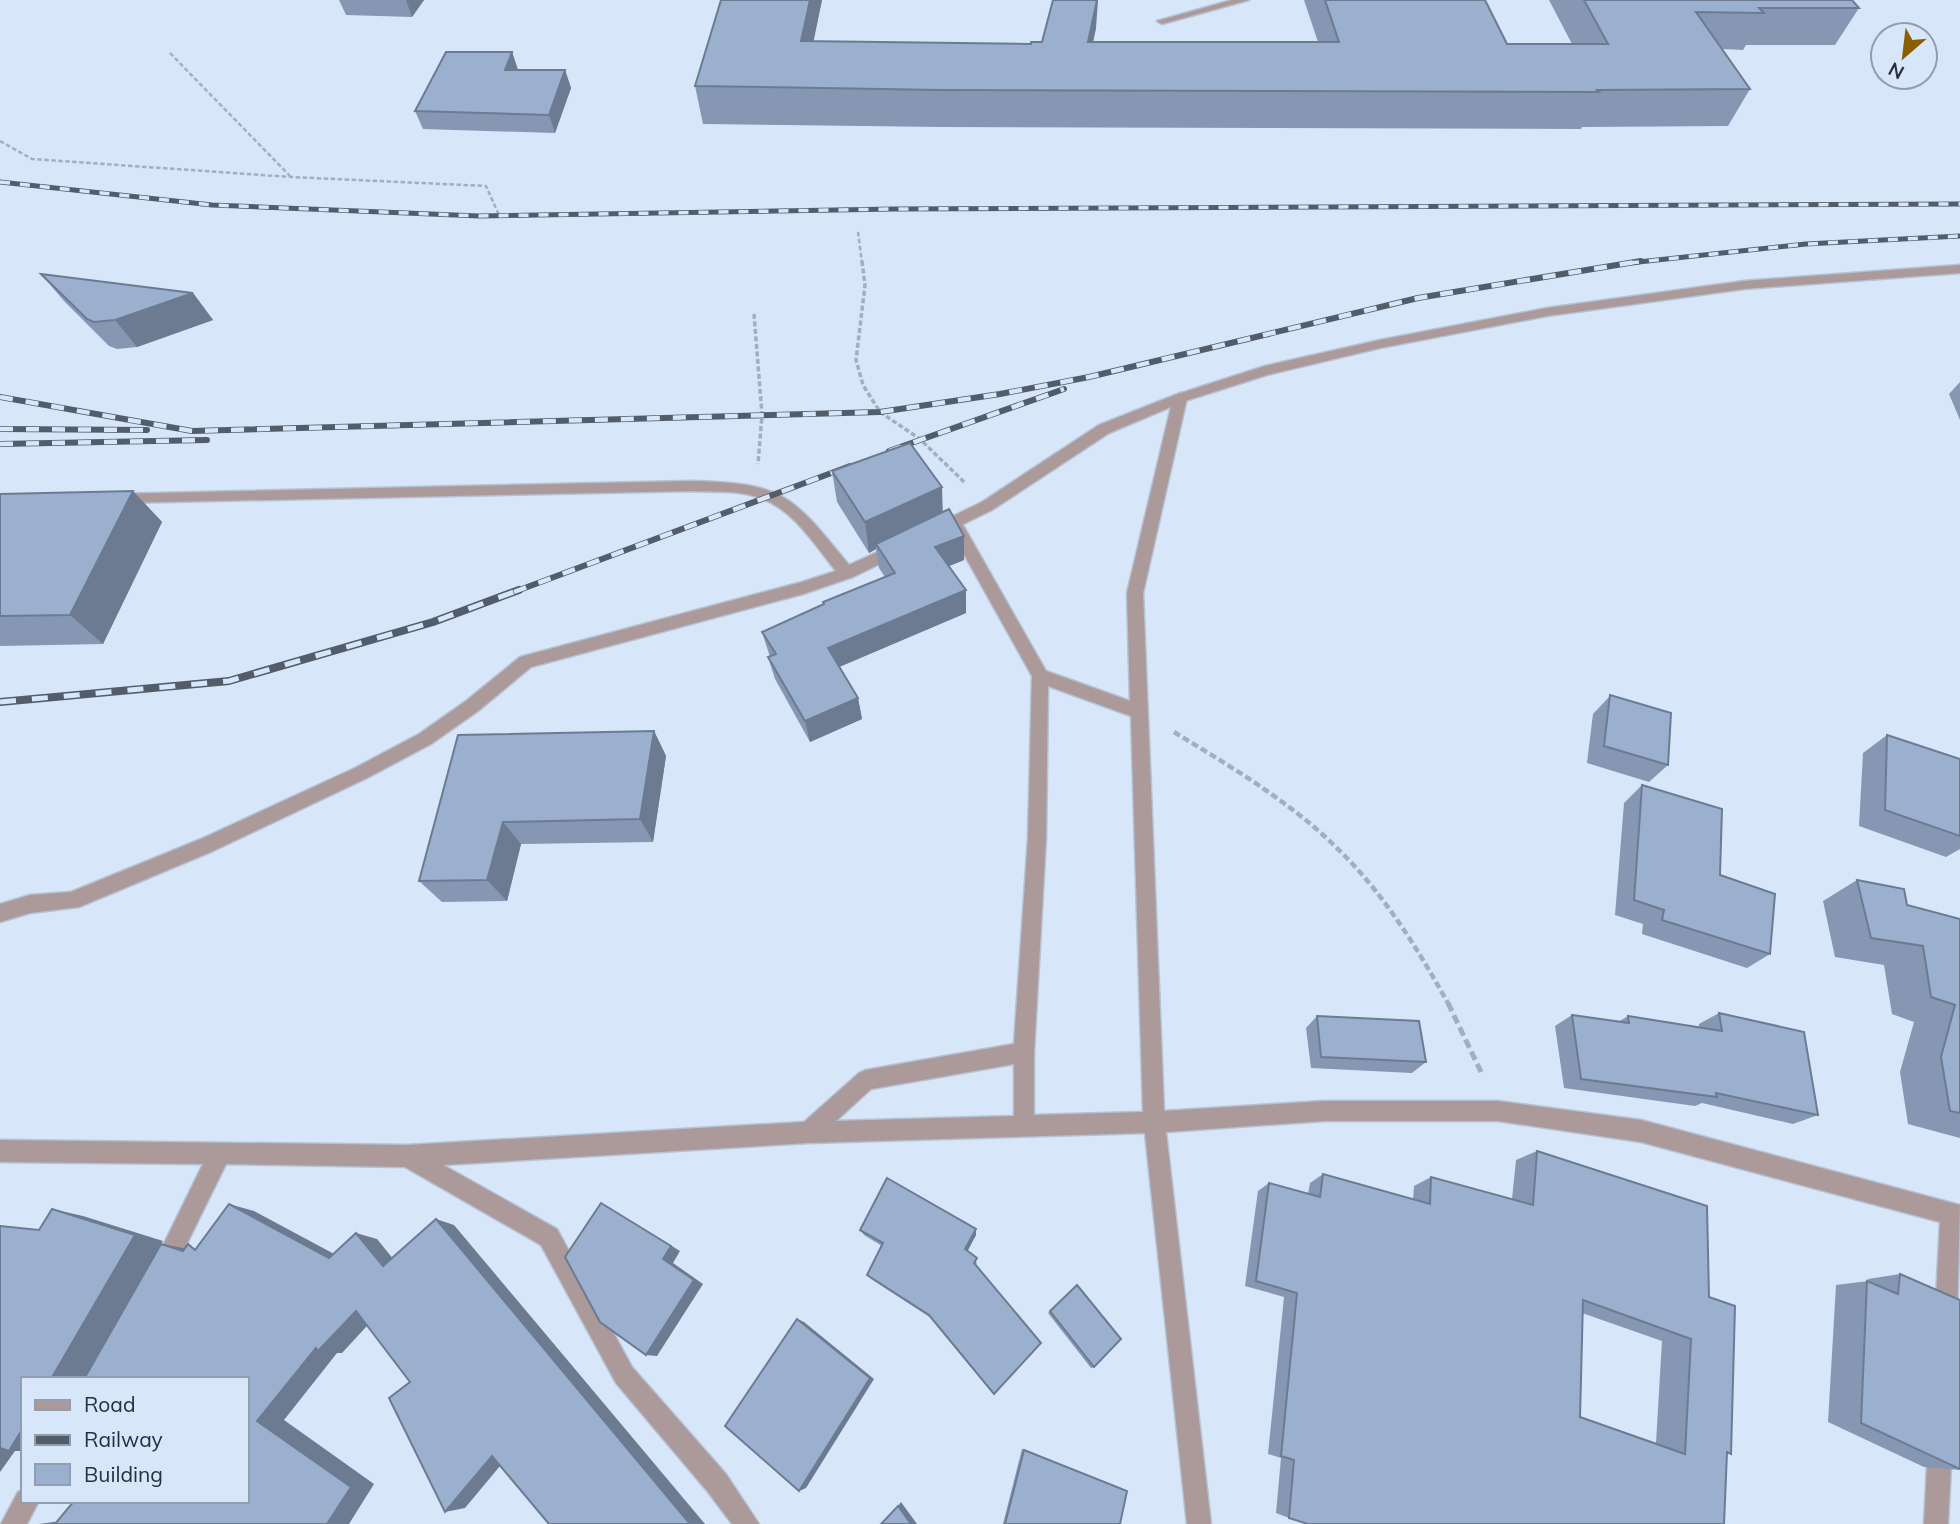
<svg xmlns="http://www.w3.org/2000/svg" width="1960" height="1524" viewBox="0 0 1960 1524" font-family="Mulish,sans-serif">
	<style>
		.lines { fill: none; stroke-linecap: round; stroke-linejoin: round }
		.lane-casing { stroke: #b5c2d4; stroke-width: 3 }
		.street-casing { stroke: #b5c2d4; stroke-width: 3 }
		.path-far3 { stroke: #a3afc1; stroke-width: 2.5; stroke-dasharray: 4.5 2.5; stroke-linecap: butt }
		.path-far2 { stroke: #a3afc1; stroke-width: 3.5; stroke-dasharray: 5 2.5; stroke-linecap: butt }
		.path-far1 { stroke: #a3afc1; stroke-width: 4.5; stroke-dasharray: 7 3.5; stroke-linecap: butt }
		.path { stroke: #a3afc1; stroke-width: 5; stroke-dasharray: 9 4.5; stroke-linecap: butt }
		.lane { fill: #ac9999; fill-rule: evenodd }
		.street { fill: #ac9999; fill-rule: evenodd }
		.rail-far2-casing { stroke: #525c6a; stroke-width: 5 }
		.rail-far1-casing { stroke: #525c6a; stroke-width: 6 }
		.rail-casing { stroke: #525c6a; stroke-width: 8 }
		.rail-far2 { stroke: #d8e6fa; stroke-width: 3.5; stroke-dasharray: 10; stroke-linecap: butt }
		.rail-far1 { stroke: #d8e6fa; stroke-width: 4.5; stroke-dasharray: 13; stroke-linecap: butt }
		.rail { stroke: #d8e6fa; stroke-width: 5; stroke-dasharray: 16; stroke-linecap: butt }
		.wall { fill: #8597b2; fill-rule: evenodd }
		.shaded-wall { fill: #6c7b91 }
		.building { fill: #9bb0cf; stroke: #6c7b91; stroke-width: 2; fill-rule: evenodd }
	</style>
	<rect width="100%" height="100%" fill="#d8e6fa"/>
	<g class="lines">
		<defs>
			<g id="lane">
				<path d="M 1232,0 L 1249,0 L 1162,24 L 1157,21 Z"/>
				<path d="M 1960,265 L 1960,273 L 1744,289 L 1547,316 L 1380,348 L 1267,375 L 1185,401 L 1109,433 L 992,510 L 945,533 L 940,535 L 932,529 L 935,525 L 982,502 L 1099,425 L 1175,395 L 1265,366 L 1380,340 L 1547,308 L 1744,281 Z"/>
				<path d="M 691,481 C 784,483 792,495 849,565 L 899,542 L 907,548 L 904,552 L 853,577 L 803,594 L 531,667 L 478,711 L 431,744 L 367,778 L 213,851 L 79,907 L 30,913 L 0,922 L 0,904 L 30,895 L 71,892 L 201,839 L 355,768 L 419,734 L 466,701 L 520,657 L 802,582 L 836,571 C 814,544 792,507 757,497 C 736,490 713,492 691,491 L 118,503 L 113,502 L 111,498 L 113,494 Z"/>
			</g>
			<g id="street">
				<path d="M 1180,393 L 1187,398 L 1143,593 L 1164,1111 L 1324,1101 L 1498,1101 L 1641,1120 L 1960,1205 L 1957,1318 L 1954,1326 L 1946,1329 L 1938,1326 L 1935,1318 L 1940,1222 L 1641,1142 L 1498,1121 L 1324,1121 L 1166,1132 L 1211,1524 L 1187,1524 L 1145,1133 L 808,1143 L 443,1165 L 557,1229 L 632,1367 L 726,1474 L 759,1524 L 732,1524 L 708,1492 L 616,1383 L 541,1245 L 405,1167 L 226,1164 L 172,1274 L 164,1277 L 156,1274 L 153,1266 L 203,1164 L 0,1162 L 0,1140 L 407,1145 L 804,1122 L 859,1073 L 866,1070 L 1014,1044 L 1028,838 L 1032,676 L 946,522 L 949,518 L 959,518 L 1046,671 L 1130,701 L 1127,593 L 1173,398 ZM 1048,686 L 1131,716 L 1143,1112 L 1034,1115 L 1034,1052 L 1046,838 ZM 1014,1064 L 1014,1116 L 836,1121 L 871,1089 Z"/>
				<path d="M 1940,1435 L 1949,1438 L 1952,1447 L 1948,1524 L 1924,1524 L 1928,1447 L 1931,1438 Z"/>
				<path d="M 23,1490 L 23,1501 L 39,1501 L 27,1524 L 1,1524 L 18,1492 Z"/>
			</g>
		</defs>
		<use href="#lane" class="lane-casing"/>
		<use href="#street" class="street-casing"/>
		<g class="path-far3">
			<path d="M 170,53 L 290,176"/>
			<path d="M 0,141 L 32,159 L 291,177 L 486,186 L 499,215"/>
			<path d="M 858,232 L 862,263"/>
		</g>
		<g class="path-far2">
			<path d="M 862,261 L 865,285 L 856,360 L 863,385 L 880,412 L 920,439 L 965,483"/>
			<path d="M 754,314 L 762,415 L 758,464"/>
		</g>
		<path class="path-far1" d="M 1174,732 C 1233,768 1294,804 1342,853 C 1386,897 1419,951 1449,1005"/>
		<path class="path" d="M 1448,1003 L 1482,1074"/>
		<use href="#lane" class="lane"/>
		<use href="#street" class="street"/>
		<defs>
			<g id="rail-far2">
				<path d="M 0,182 L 212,205 L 479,216 L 895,209 L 1960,204"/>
				<path d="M 1629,263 L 1806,244 L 1960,236"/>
			</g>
			<g id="rail-far1">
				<path d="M 0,397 L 192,431 L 880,412 L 1000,394 L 1089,377 L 1418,298 L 1641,261"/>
				<path d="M 0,429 L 147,430"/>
				<path d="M 0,444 L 207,440"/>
				<path d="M 889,451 L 1064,389"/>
				<path d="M 514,592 L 850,466"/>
			</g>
			<path id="rail" d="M 0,702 L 229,681 L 433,622 L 519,590"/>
		</defs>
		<use href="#rail-far2" class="rail-far2-casing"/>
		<use href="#rail-far1" class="rail-far1-casing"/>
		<use href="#rail" class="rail-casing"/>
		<use href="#rail-far2" class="rail-far2"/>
		<use href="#rail-far1" class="rail-far1"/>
		<use href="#rail" class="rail"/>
	</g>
	<g class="wall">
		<path d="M 339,0 L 424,0 L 412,17 L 346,15 Z"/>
		<path d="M 721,0 L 822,0 L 813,41 L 1031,44 L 1096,28 L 1093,42 L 1318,42 L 1304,0 L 1485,0 L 1507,44 L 1572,44 L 1549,0 L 1852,0 L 1859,8 L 1835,45 L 1746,45 L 1743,50 L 1722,49 L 1750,89 L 1728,126 L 1582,127 L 1581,129 L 942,127 L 703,124 L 695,86 Z"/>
		<path d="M 512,52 L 518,70 L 565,70 L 571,88 L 555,133 L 423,129 L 415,111 Z"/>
		<path d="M 41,274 L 193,293 L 213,320 L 137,347 L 117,349 L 109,346 L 64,301 Z"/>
		<path d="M 1960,382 L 1960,420 L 1949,394 Z"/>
		<path d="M 832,471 L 943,512 L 964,536 L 964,560 L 949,566 L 966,613 L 839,667 L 858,698 L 862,719 L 810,742 L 775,679 L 768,657 L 770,657 L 762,632 L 823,605 L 823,602 L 885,577 L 879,568 L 876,549 L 869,553 L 837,502 Z"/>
		<path d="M 133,491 L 162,522 L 103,644 L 0,646 L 0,494 Z"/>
		<path d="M 1610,696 L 1668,765 L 1649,782 L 1587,763 L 1593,714 Z"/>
		<path d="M 654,731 L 666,756 L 653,842 L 521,844 L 507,901 L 442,902 L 419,881 L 458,735 Z"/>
		<path d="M 1887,735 L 1960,759 L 1960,849 L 1946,857 L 1859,826 L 1863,753 Z"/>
		<path d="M 1642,785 L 1720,875 L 1770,954 L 1747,968 L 1642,934 L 1643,924 L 1615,915 L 1624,803 Z"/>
		<path d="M 1857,880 L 1907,905 L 1960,919 L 1960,1138 L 1908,1124 L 1900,1072 L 1914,1022 L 1892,1014 L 1884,965 L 1835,957 L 1823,901 Z"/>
		<path d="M 1719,1013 L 1818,1115 L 1793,1124 L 1702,1103 L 1695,1106 L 1564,1088 L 1555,1026 L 1572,1015 L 1618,1022 L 1628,1016 L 1699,1027 L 1699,1024 Z"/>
		<path d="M 1317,1016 L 1426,1062 L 1412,1073 L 1311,1068 L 1306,1028 Z"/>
		<path d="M 1537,1151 L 1709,1297 L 1731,1454 L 1727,1454 L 1289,1518 L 1276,1513 L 1281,1458 L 1268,1454 L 1284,1297 L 1245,1286 L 1258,1191 L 1269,1183 L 1308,1194 L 1310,1183 L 1323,1174 L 1413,1200 L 1414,1186 L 1431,1177 L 1512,1199 L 1516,1160 ZM 1582,1313 L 1662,1341 L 1656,1443 L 1580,1417 Z"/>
		<path d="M 860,1230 L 976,1235 L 967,1251 L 977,1263 L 975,1265 L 1041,1343 L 994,1394 L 931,1318 L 871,1279 L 867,1275 L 882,1246 L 864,1235 Z"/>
		<path d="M 1900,1274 L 1960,1470 L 1924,1467 L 1828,1422 L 1836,1285 L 1868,1281 L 1868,1279 Z"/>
		<path d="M 1077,1285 L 1094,1367 L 1091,1368 L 1048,1313 Z"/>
		<path d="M 1022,1449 L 1121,1488 L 1120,1524 L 1003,1524 Z"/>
	</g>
	<g class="shaded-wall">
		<path d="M 406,0 L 424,0 L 412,17 Z"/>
		<path d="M 810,0 L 822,0 L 806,78 L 801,41 Z"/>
		<path d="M 1097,0 L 1098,0 L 1096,28 L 1085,79 L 1088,42 Z"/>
		<path d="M 512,52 L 518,70 L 505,70 Z"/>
		<path d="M 565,70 L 571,88 L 555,133 L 549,115 Z"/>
		<path d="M 193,293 L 213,320 L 137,347 L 115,320 Z"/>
		<path d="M 942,487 L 943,518 L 876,544 L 876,549 L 869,553 L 865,522 Z"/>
		<path d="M 133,491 L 162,522 L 103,644 L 70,615 Z"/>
		<path d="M 964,536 L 964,560 L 937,571 L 935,547 Z"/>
		<path d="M 966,590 L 966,613 L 832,670 L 828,648 Z"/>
		<path d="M 858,698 L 862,719 L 810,742 L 805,721 Z"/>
		<path d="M 654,731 L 666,756 L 653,842 L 640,819 Z"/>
		<path d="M 503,822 L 521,844 L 507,901 L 487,880 Z"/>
		<path d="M 601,1203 L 680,1251 L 673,1263 L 703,1284 L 657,1356 L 646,1355 L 663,1259 Z"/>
		<path d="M 229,1204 L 254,1211 L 351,1263 L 329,1258 Z"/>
		<path d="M 52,1209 L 83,1216 L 163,1241 L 161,1244 L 189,1249 L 85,1379 L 51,1379 Z"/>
		<path d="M 436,1219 L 454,1225 L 705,1524 L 690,1524 Z"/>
		<path d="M 976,1229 L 976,1235 L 966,1254 L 965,1249 Z"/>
		<path d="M 356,1233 L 377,1239 L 403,1271 L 383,1266 Z"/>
		<path d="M 356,1311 L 378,1314 L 342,1353 L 337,1353 L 284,1420 L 374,1484 L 349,1524 L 327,1524 L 257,1421 L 316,1348 Z"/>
		<path d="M 797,1319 L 804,1322 L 874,1379 L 806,1488 L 799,1491 Z"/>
		<path d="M 23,1428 L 23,1451 L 15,1451 L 0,1472 L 0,1442 Z"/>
		<path d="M 1022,1449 L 1121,1488 L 1127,1491 L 1024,1450 Z"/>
		<path d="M 510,1454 L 465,1508 L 445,1512 L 492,1456 Z"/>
		<path d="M 901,1502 L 917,1524 L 911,1524 L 898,1506 Z"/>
		<path d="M 75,1519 L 81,1524 L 39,1524 Z"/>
	</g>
	<g class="building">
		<path d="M 721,0 L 810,0 L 801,41 L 1031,44 L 1031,42 L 1042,42 L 1053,0 L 1097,0 L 1088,42 L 1339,42 L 1325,0 L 1485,0 L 1507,44 L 1608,44 L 1584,0 L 1852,0 L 1859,8 L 1759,8 L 1764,13 L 1696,12 L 1750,89 L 1597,90 L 1599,92 L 941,90 L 695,86 Z"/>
		<path d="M 446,52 L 512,52 L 505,70 L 565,70 L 549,115 L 415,111 Z"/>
		<path d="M 41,274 L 193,293 L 115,320 L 94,322 L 87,319 Z"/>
		<path d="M 910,443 L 942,487 L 865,522 L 832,471 Z"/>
		<path d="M 133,491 L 70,615 L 0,616 L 0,494 Z"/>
		<path d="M 949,509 L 964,536 L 935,547 L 966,590 L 828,648 L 858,698 L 805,721 L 768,657 L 776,654 L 762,632 L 824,604 L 823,602 L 895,573 L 876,544 Z"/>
		<path d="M 1610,695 L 1671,713 L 1668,765 L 1604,746 Z"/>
		<path d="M 654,731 L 640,819 L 503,822 L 487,880 L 419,881 L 458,735 Z"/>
		<path d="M 1887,735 L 1960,759 L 1960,836 L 1885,810 Z"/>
		<path d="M 1642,785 L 1722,809 L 1720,875 L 1775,894 L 1770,954 L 1662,920 L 1664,910 L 1634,900 Z"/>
		<path d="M 1857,880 L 1904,889 L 1907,905 L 1960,919 L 1960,1113 L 1950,1111 L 1941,1057 L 1955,1005 L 1931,997 L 1923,946 L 1871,938 Z"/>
		<path d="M 1719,1013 L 1804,1032 L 1818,1115 L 1716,1093 L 1717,1097 L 1581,1079 L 1572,1015 L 1629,1023 L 1628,1016 L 1722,1031 Z"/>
		<path d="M 1317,1016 L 1419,1021 L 1426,1062 L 1321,1057 Z"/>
		<path d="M 1537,1151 L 1707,1206 L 1709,1297 L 1735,1306 L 1731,1454 L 1727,1452 L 1724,1524 L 1308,1524 L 1289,1518 L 1294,1460 L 1281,1456 L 1297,1293 L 1256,1281 L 1269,1183 L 1320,1197 L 1323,1174 L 1430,1204 L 1431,1177 L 1533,1205 ZM 1583,1300 L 1691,1339 L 1685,1454 L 1580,1417 Z"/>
		<path d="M 887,1178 L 976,1229 L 965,1249 L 977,1258 L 974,1263 L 1041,1343 L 994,1394 L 929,1315 L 867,1275 L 883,1243 L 860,1230 Z"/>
		<path d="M 601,1203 L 671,1246 L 663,1259 L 694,1280 L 646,1355 L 600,1322 L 565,1257 Z"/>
		<path d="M 229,1204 L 329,1258 L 356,1233 L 383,1266 L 436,1219 L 690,1524 L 549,1524 L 492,1456 L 445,1512 L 389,1398 L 410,1382 L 356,1311 L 318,1351 L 316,1348 L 257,1421 L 351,1487 L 327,1524 L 55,1524 L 74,1501 L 247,1501 L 247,1379 L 84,1379 L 161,1244 L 183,1251 L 188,1244 L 195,1250 Z"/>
		<path d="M 52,1209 L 135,1235 L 51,1379 L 23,1379 L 23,1428 L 9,1451 L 0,1448 L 0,1226 L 39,1230 Z"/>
		<path d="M 1900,1274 L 1960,1300 L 1960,1469 L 1861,1423 L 1867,1281 L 1898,1294 Z"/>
		<path d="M 1077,1285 L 1121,1339 L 1094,1367 L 1050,1311 Z"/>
		<path d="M 797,1319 L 870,1378 L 799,1491 L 725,1426 Z"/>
		<path d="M 1024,1450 L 1127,1491 L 1120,1524 L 1005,1524 Z"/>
		<path d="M 898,1506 L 911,1524 L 881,1524 Z"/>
	</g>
	<rect x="21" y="1377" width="228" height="126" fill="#d8e6fa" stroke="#929dae" stroke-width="2"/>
	<rect x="35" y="1400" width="35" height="10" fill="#ac9999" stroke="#929dae" stroke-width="2"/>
	<text x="84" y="1412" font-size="21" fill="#28303d">Road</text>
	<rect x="35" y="1435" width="35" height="10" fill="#525c6a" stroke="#929dae" stroke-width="2"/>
	<text x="84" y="1447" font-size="21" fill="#28303d">Railway</text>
	<rect x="35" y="1464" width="35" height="21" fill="#9bb0cf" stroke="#929dae" stroke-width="2"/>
	<text x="84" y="1482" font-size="21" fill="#28303d">Building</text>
	<g transform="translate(1904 56) rotate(208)"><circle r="33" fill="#d8e6fa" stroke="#929dae" stroke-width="2"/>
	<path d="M0-5L12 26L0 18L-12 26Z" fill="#8b5f01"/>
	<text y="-10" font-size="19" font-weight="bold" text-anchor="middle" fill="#28303d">N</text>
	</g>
</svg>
